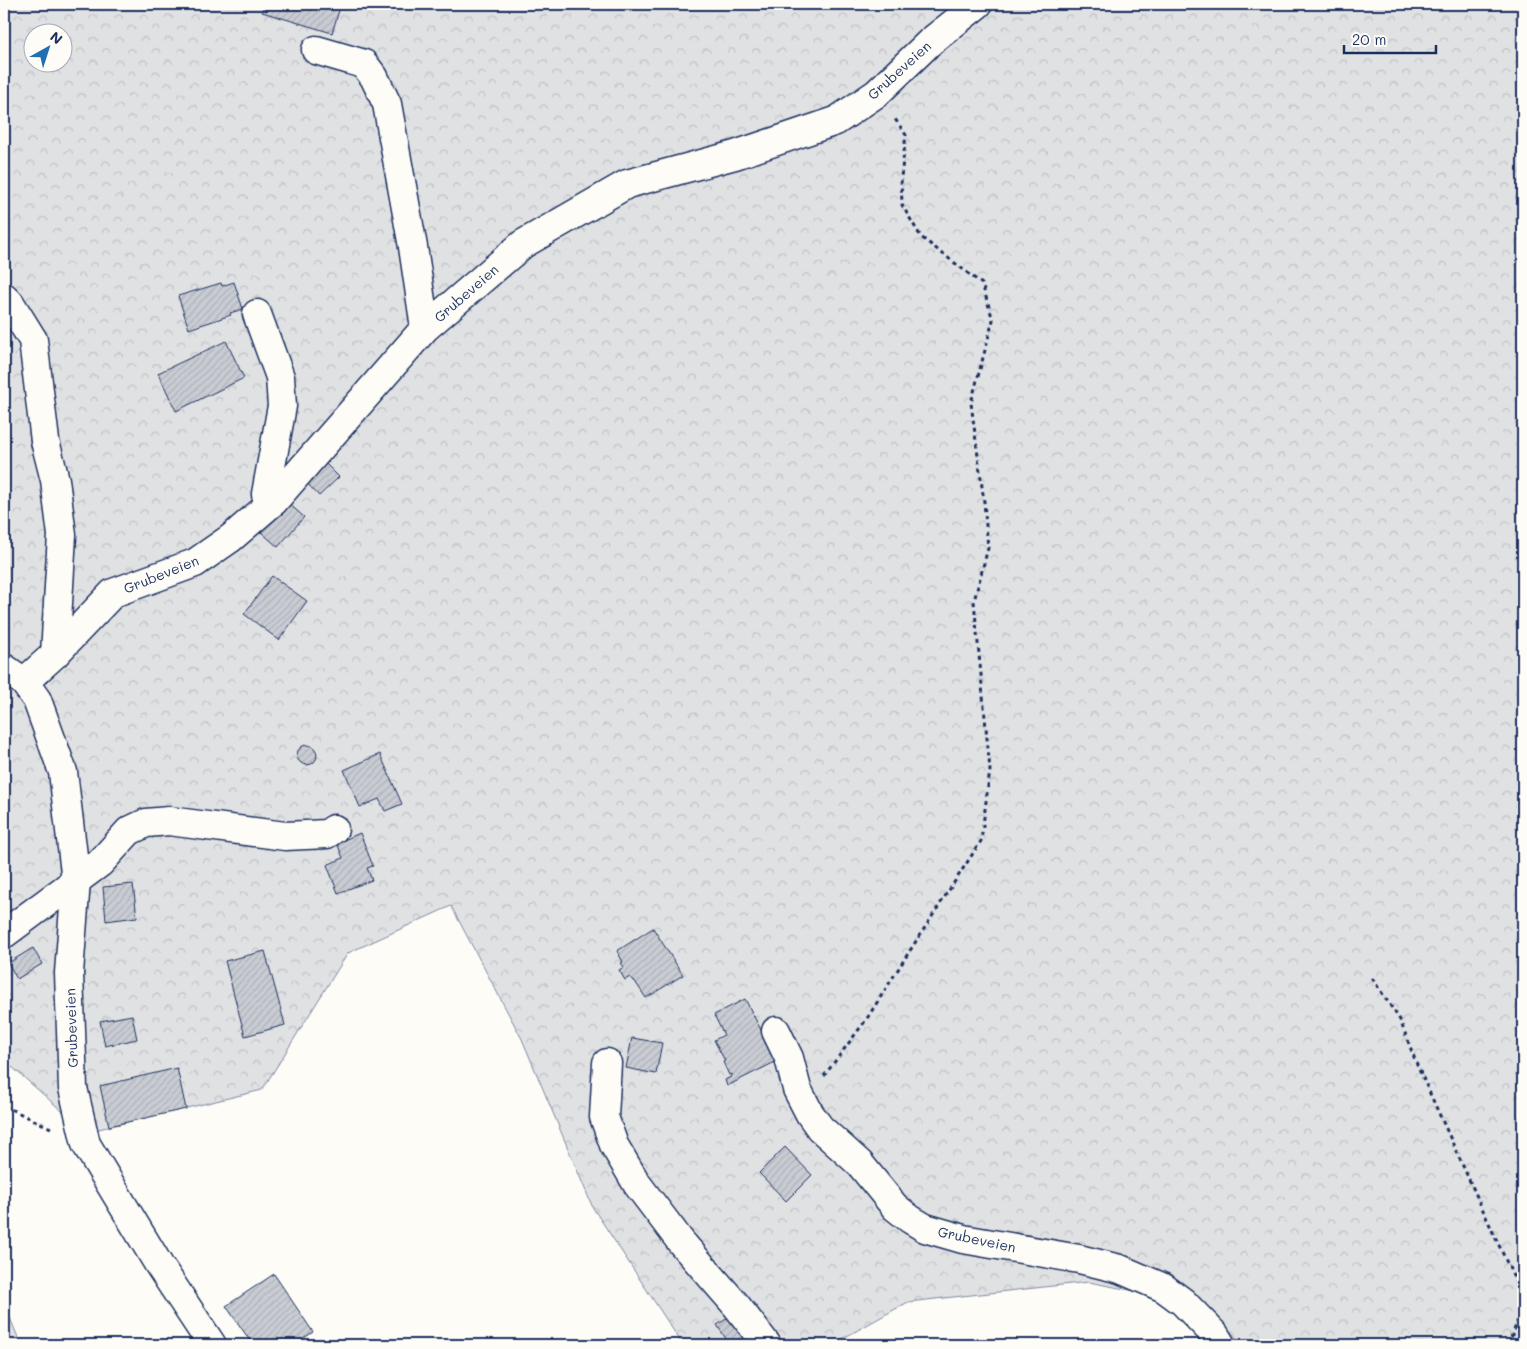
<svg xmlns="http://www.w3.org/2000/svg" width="1527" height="1349" viewBox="0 0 1527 1349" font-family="Mali,sans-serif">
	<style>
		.forest { fill: url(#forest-crowns); stroke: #7e88a0; fill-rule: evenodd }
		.building { fill: url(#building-hatch); stroke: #1b2f5e }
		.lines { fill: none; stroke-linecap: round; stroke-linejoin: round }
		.street-casing { stroke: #1b2f5e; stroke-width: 31 }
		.path { stroke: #1b2f5e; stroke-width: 3; stroke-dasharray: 4 4; stroke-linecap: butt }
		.street { stroke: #fdfcf7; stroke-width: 28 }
		.labels { text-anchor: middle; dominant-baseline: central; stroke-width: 4; stroke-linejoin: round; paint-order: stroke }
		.street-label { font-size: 14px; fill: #1b2f5e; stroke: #fdfcf7 }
	</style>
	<defs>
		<pattern id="forest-crowns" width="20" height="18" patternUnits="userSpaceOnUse" patternTransform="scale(1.25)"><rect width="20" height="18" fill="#e0e1e3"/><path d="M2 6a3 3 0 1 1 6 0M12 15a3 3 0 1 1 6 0" fill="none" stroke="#c0c1c5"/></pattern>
		<pattern id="building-hatch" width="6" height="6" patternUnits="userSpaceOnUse" patternTransform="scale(1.25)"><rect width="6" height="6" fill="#c9ccd3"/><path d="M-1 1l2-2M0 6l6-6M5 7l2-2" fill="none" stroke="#acb0b8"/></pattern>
	</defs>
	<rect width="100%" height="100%" fill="#fdfcf7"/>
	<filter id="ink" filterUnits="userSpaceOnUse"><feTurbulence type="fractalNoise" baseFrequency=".02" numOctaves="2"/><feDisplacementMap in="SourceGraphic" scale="10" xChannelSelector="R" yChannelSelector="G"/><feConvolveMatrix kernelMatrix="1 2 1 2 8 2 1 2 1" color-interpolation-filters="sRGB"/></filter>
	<g filter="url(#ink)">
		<g class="forest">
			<path d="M 4,4 L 1523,4 L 1523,1345 L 1243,1345 L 1206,1305 L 1089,1282 L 908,1302 L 831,1345 L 683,1345 L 593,1208 L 522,1039 L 451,906 L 348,953 L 262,1090 L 86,1132 L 4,1060 ZM 32,32 L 62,32 L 62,62 L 32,62 Z"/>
			<path d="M 4,1303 L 21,1345 L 4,1345 Z"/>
		</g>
		<g class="building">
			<path d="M 264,4 L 341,4 L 332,33 L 262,12 Z"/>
			<path d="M 234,282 L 243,309 L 230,313 L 231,315 L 189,329 L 178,296 L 221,283 L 222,286 Z"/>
			<path d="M 226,341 L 244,378 L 176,411 L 158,373 Z"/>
			<path d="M 324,462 L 339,477 L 319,496 L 305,481 Z"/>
			<path d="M 287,502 L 304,517 L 278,547 L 261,532 Z"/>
			<path d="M 272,576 L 307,601 L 279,640 L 244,614 Z"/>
			<circle cx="307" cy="755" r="10"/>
			<path d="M 380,754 L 402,804 L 385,811 L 379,799 L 360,807 L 344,770 Z"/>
			<path d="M 360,833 L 373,866 L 367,868 L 372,880 L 338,893 L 327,865 L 343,858 L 337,843 Z"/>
			<path d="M 133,884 L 137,917 L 106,921 L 103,887 Z"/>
			<path d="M 653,928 L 683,975 L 646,998 L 634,980 L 633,981 L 630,977 L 625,980 L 619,970 L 624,967 L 621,963 L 623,962 L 617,951 Z"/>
			<path d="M 33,948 L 42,964 L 17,979 L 8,963 Z"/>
			<path d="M 265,951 L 285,1025 L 245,1036 L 225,961 Z"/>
			<path d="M 745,999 L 777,1061 L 727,1086 L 725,1080 L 732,1076 L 732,1074 L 729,1075 L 723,1062 L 725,1061 L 714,1040 L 724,1035 L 714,1015 Z"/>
			<path d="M 132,1015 L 137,1039 L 105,1046 L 100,1021 Z"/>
			<path d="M 632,1038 L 662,1043 L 656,1074 L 626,1068 Z"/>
			<path d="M 177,1068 L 186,1109 L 109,1126 L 100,1086 Z"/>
			<path d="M 785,1147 L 812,1175 L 786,1201 L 759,1173 Z"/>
			<path d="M 274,1274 L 313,1332 L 294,1345 L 253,1345 L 226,1306 Z"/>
			<path d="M 731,1316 L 747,1341 L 740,1345 L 730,1345 L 717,1325 Z"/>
		</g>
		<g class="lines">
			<defs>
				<g id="street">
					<path d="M 316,50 L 364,64 L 374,77 L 387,104 L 413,247 L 425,328"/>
					<path d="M 4,297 L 10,303 L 33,340 L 45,441 L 55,480 L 62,535 L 55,654"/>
					<path d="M 257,314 L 280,377 L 282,406 L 266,494 L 274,501"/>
					<path d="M 4,668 L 24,682 L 37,700 L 63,772 L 76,881 L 69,973 L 73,1088 L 86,1144 L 159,1265 L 212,1345"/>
					<path d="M 24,682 L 55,654 L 113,593 L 195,563 L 231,538 L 274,501 L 425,328 L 523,244 L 627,184 L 735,155 L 836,121 L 877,93 L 930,42 L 978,4"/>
					<path d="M 4,934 L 100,863 L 129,831 L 146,823 L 169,821 L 285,836 L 327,834 L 334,829"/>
					<path d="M 776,1031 L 789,1058 L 797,1089 L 810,1114 L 820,1128 L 860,1164 L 895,1207 L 910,1219 L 925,1228 L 963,1239 L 1079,1259 L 1120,1269 L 1164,1288 L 1183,1302 L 1215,1335 L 1221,1345"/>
					<path d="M 607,1063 L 604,1117 L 614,1145 L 637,1184 L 681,1242 L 736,1305 L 767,1345"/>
				</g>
			</defs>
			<use href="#street" class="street-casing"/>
			<g class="path">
				<path d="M 1372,978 L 1400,1020 L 1417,1065 L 1523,1298"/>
				<path d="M 824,1076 L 866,1020 L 909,952 L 981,841 L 990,770 L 974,601 L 988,548 L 984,502 L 971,403 L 993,320 L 982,284 L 921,237 L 902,205 L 901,177 L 906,135 L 893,116"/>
				<path d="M 4,1106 L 51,1128"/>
				<path d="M 1508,1345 L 1523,1308"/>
			</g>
			<use href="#street" class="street"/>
		</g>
	</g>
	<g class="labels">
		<g class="street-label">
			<text transform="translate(899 70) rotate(-42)">Grubeveien</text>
			<text transform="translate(466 293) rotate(-41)">Grubeveien</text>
			<text transform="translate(161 574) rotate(-22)">Grubeveien</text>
			<text transform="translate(71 1028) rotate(-92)">Grubeveien</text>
			<text transform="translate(977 1239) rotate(12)">Grubeveien</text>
		</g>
	</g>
	<rect width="1527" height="1349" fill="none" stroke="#fdfcf7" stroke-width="20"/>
	<rect x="10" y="10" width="1507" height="1329" fill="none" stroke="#1b2f5e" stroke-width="2" filter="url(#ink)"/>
	<g transform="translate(48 48) rotate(39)"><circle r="24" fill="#fdfcf7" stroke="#a3aaba"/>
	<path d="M0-4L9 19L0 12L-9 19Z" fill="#1f6fb2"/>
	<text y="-8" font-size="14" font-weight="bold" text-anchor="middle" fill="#1b2f5e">N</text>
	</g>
	<path d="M1344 45v8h92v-8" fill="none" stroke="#1b2f5e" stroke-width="2.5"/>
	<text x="1352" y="45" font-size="15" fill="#1b2f5e" stroke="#fdfcf7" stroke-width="4" paint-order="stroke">20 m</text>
</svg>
